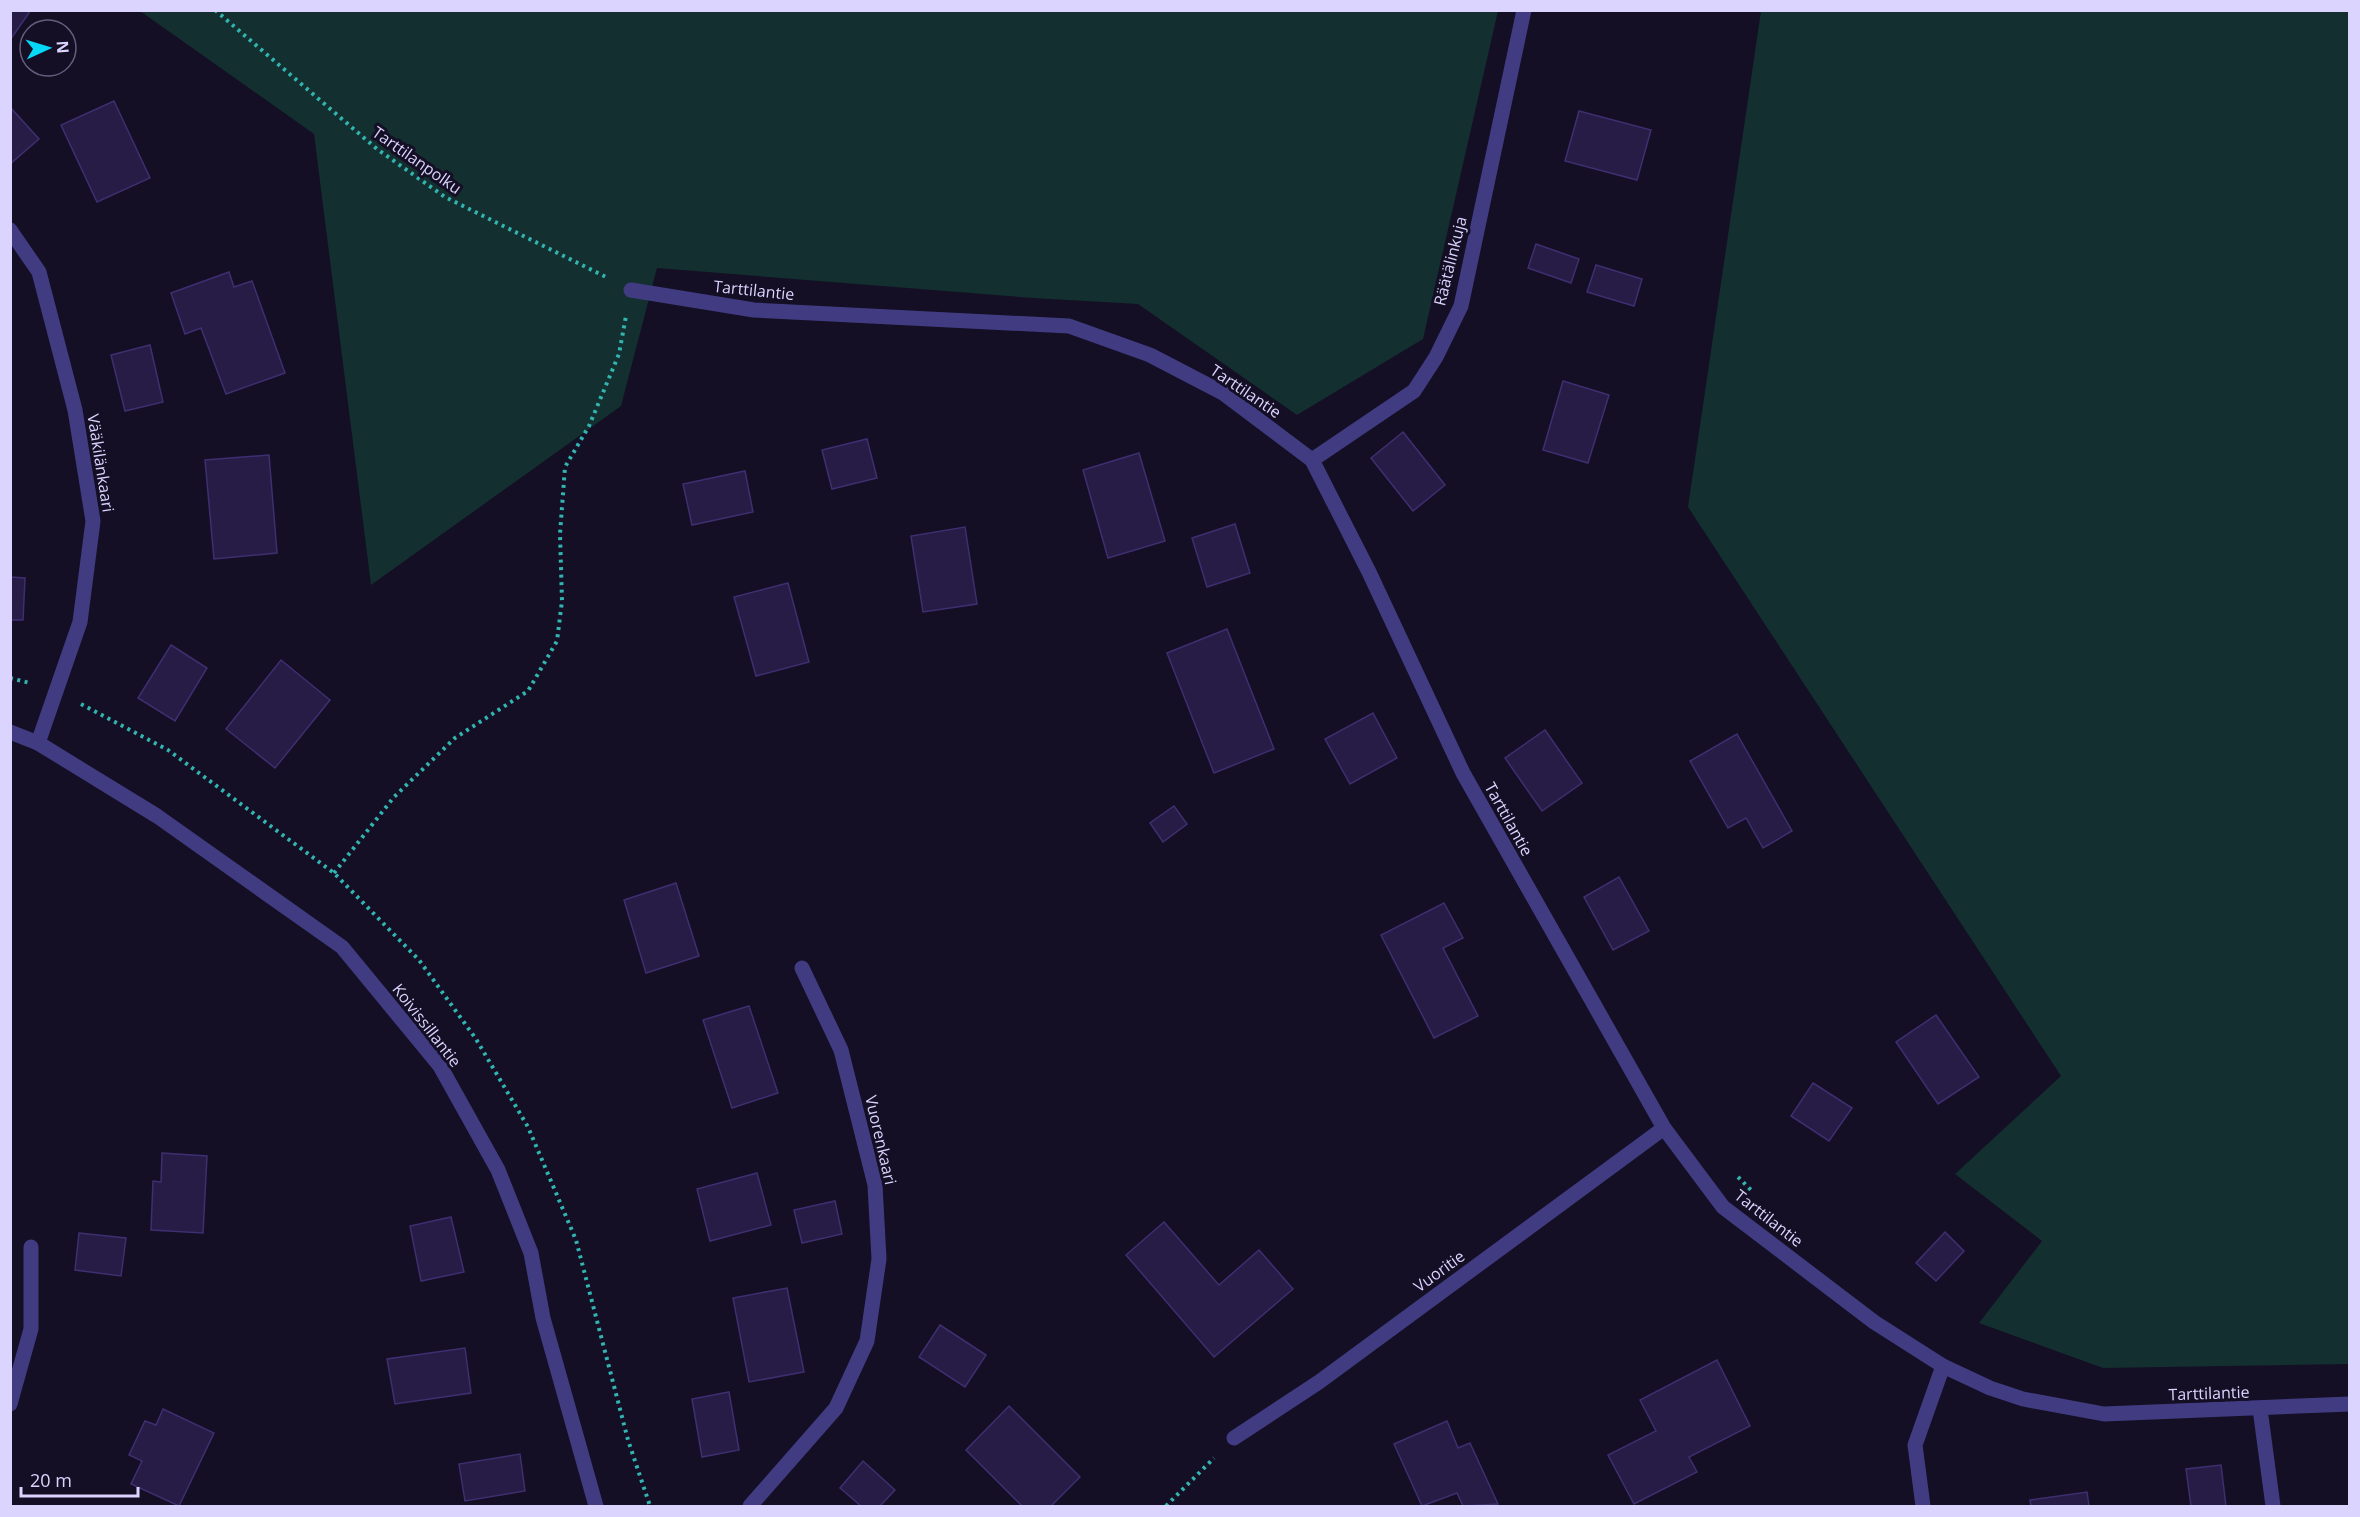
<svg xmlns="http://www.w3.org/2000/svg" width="2360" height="1517" viewBox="0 0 2360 1517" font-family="'Open Sans',sans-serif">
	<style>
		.green { fill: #132f2f }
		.building { fill: #261c45; stroke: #3e2f71; stroke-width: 1.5 }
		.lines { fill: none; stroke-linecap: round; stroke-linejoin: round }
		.path { stroke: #32b4b0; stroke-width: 4; stroke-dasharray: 3 4.5; stroke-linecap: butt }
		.minor { stroke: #413c82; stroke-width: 15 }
		.tertiary { stroke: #413c82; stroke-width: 15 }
		.labels { text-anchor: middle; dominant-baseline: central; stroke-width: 6; stroke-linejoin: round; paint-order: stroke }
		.street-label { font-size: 16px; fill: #dad4fe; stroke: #140f25 }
	</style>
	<rect width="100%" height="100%" fill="#140f25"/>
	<g class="green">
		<path d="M 140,11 L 1498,11 L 1423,339 L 1297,415 L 1138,304 L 1033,298 L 657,268 L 621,406 L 371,585 L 314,134 Z"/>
		<path d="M 1761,11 L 2349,11 L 2349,1364 L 2103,1368 L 1979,1323 L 2042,1241 L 1955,1174 L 2061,1076 L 1688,507 Z"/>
	</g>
	<g class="building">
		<path d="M 10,10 L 31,10 L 10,40 Z"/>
		<path d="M 114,101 L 150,178 L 97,202 L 61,125 Z"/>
		<path d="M 10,107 L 39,139 L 10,164 Z"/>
		<path d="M 1579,111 L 1651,130 L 1637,180 L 1565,161 Z"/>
		<path d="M 1536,244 L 1579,259 L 1571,283 L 1528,268 Z"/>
		<path d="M 1596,265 L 1642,279 L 1634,306 L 1587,292 Z"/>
		<path d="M 229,272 L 234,287 L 252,281 L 285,373 L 226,394 L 201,328 L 185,334 L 171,293 Z"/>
		<path d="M 150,345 L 163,402 L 125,411 L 111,355 Z"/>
		<path d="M 1563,381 L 1609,395 L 1588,463 L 1543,450 Z"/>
		<path d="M 1403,432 L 1445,485 L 1413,511 L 1371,458 Z"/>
		<path d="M 867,439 L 877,478 L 832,489 L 822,450 Z"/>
		<path d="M 1139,453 L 1165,541 L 1108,558 L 1083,470 Z"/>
		<path d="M 269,455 L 277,553 L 214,559 L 205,460 Z"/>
		<path d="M 745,471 L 753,512 L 692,525 L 683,484 Z"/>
		<path d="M 1235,524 L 1250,573 L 1207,587 L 1192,538 Z"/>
		<path d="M 965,527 L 977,604 L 923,612 L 911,536 Z"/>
		<path d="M 10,577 L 25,578 L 23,620 L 10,620 Z"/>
		<path d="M 788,583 L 809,662 L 756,676 L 734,597 Z"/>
		<path d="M 1227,629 L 1274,749 L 1214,773 L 1167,653 Z"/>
		<path d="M 171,645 L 207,668 L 175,721 L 138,698 Z"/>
		<path d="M 281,660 L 330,700 L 275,768 L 226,729 Z"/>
		<path d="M 1373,713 L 1397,758 L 1350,784 L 1325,739 Z"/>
		<path d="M 1545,730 L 1582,783 L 1542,811 L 1505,758 Z"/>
		<path d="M 1737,734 L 1792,831 L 1763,848 L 1746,818 L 1728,828 L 1690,761 Z"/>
		<path d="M 1174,806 L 1187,824 L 1163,842 L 1150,823 Z"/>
		<path d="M 1619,877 L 1649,931 L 1613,950 L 1584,897 Z"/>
		<path d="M 676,883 L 699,956 L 646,973 L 624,900 Z"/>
		<path d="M 1444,903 L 1463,938 L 1443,948 L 1478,1016 L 1434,1038 L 1381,935 Z"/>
		<path d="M 749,1006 L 778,1093 L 732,1108 L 703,1020 Z"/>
		<path d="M 1936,1015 L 1979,1077 L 1938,1104 L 1896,1042 Z"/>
		<path d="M 1813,1083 L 1852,1108 L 1829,1141 L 1791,1116 Z"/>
		<path d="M 162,1153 L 207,1156 L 203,1233 L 151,1230 L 153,1181 L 161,1182 Z"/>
		<path d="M 757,1173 L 771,1225 L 710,1241 L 697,1189 Z"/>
		<path d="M 835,1201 L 842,1234 L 802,1243 L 794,1210 Z"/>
		<path d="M 451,1217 L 464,1272 L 421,1281 L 410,1226 Z"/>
		<path d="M 1164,1222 L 1219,1285 L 1259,1250 L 1293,1289 L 1214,1357 L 1126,1255 Z"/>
		<path d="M 1945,1232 L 1964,1251 L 1936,1281 L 1916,1263 Z"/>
		<path d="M 79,1233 L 126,1238 L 121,1276 L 75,1270 Z"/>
		<path d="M 787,1288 L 804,1372 L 749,1382 L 733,1298 Z"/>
		<path d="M 940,1325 L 986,1355 L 965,1387 L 919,1357 Z"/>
		<path d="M 465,1348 L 471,1393 L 395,1404 L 387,1359 Z"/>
		<path d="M 1717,1360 L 1750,1426 L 1689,1457 L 1697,1472 L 1634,1504 L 1608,1455 L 1656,1431 L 1640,1400 Z"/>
		<path d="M 729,1392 L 739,1450 L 702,1457 L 692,1399 Z"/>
		<path d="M 1009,1406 L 1080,1477 L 1051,1506 L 1022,1506 L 966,1450 Z"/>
		<path d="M 163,1409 L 214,1433 L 179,1506 L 131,1484 L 142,1461 L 129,1455 L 145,1421 L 156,1425 Z"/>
		<path d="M 1447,1421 L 1458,1448 L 1470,1443 L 1498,1504 L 1463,1506 L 1457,1493 L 1422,1506 L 1394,1444 Z"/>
		<path d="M 520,1454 L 525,1491 L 465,1501 L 459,1464 Z"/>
		<path d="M 863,1461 L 895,1490 L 880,1506 L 861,1506 L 840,1488 Z"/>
		<path d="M 2221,1465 L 2226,1506 L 2191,1506 L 2186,1469 Z"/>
		<path d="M 2087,1492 L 2089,1506 L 2031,1506 L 2030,1500 Z"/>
	</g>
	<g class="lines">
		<g class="path">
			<path d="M 215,10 L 377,149 L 445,197 L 608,278"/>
			<path d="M 10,678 L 30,683"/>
			<path d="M 81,704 L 168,750 L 334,873 L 419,960 L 476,1039 L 528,1127 L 576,1240 L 628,1440 L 650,1506"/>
			<path d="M 334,873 L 394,797 L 455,738 L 528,691 L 557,641 L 562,601 L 560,534 L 565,467 L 589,426 L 619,354 L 626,316"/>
			<path d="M 1738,1177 L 1752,1191"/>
			<path d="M 1166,1506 L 1214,1458"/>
		</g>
		<g class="minor">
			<path d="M 10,230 L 39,272 L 75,410 L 93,521 L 80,622 L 38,743"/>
			<path d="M 631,290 L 754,310 L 1069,326 L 1150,355 L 1223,393 L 1312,460 L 1369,572 L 1463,773 L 1664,1128 L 1319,1382 L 1234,1438"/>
			<path d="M 1312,460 L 1414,391 L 1436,357 L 1461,306 L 1524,10"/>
			<path d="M 10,1404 L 31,1329 L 31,1247"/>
			<path d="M 2260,1409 L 2273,1506"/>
			<path d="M 750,1506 L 836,1408 L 867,1341 L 879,1259 L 875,1185 L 841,1050 L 802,968"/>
			<path d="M 1923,1506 L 1915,1445 L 1943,1366"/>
		</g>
		<g class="tertiary">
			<path d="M 10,732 L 38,743 L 157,816 L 342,947 L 440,1066 L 498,1170 L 531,1253 L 543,1318 L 596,1506"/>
			<path d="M 1664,1128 L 1723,1207 L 1874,1322 L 1943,1366 L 1990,1388 L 2023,1399 L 2104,1414 L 2350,1404"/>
		</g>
	</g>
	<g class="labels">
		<g class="street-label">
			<text transform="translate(417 160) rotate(35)">Tarttilanpolku</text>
			<text transform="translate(1450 261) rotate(-76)">Räätälinkuja</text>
			<text transform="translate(754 290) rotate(6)">Tarttilantie</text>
			<text transform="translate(1246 391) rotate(34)">Tarttilantie</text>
			<text transform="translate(101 463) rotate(81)">Vääkilänkaari</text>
			<text transform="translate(1509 819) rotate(61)">Tarttilantie</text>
			<text transform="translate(427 1025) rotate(52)">Koivissillantie</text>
			<text transform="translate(881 1140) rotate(77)">Vuorenkaari</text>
			<text transform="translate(1769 1218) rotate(38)">Tarttilantie</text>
			<text transform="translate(1439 1271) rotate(-36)">Vuoritie</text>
			<text transform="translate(2209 1393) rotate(-2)">Tarttilantie</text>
		</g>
	</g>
	<rect width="2360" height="1517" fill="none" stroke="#dad4fe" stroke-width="24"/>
	<g transform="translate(48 48) rotate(86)"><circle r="28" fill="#140f25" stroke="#635e7c" stroke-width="1.5"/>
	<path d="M0-4.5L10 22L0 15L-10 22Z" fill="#07d8f8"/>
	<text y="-9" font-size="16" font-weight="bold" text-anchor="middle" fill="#dad4fe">N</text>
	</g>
	<path d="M21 1487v9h117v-9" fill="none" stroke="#dad4fe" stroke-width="3"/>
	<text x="30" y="1487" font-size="18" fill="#dad4fe" stroke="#140f25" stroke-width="4.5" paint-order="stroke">20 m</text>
</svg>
